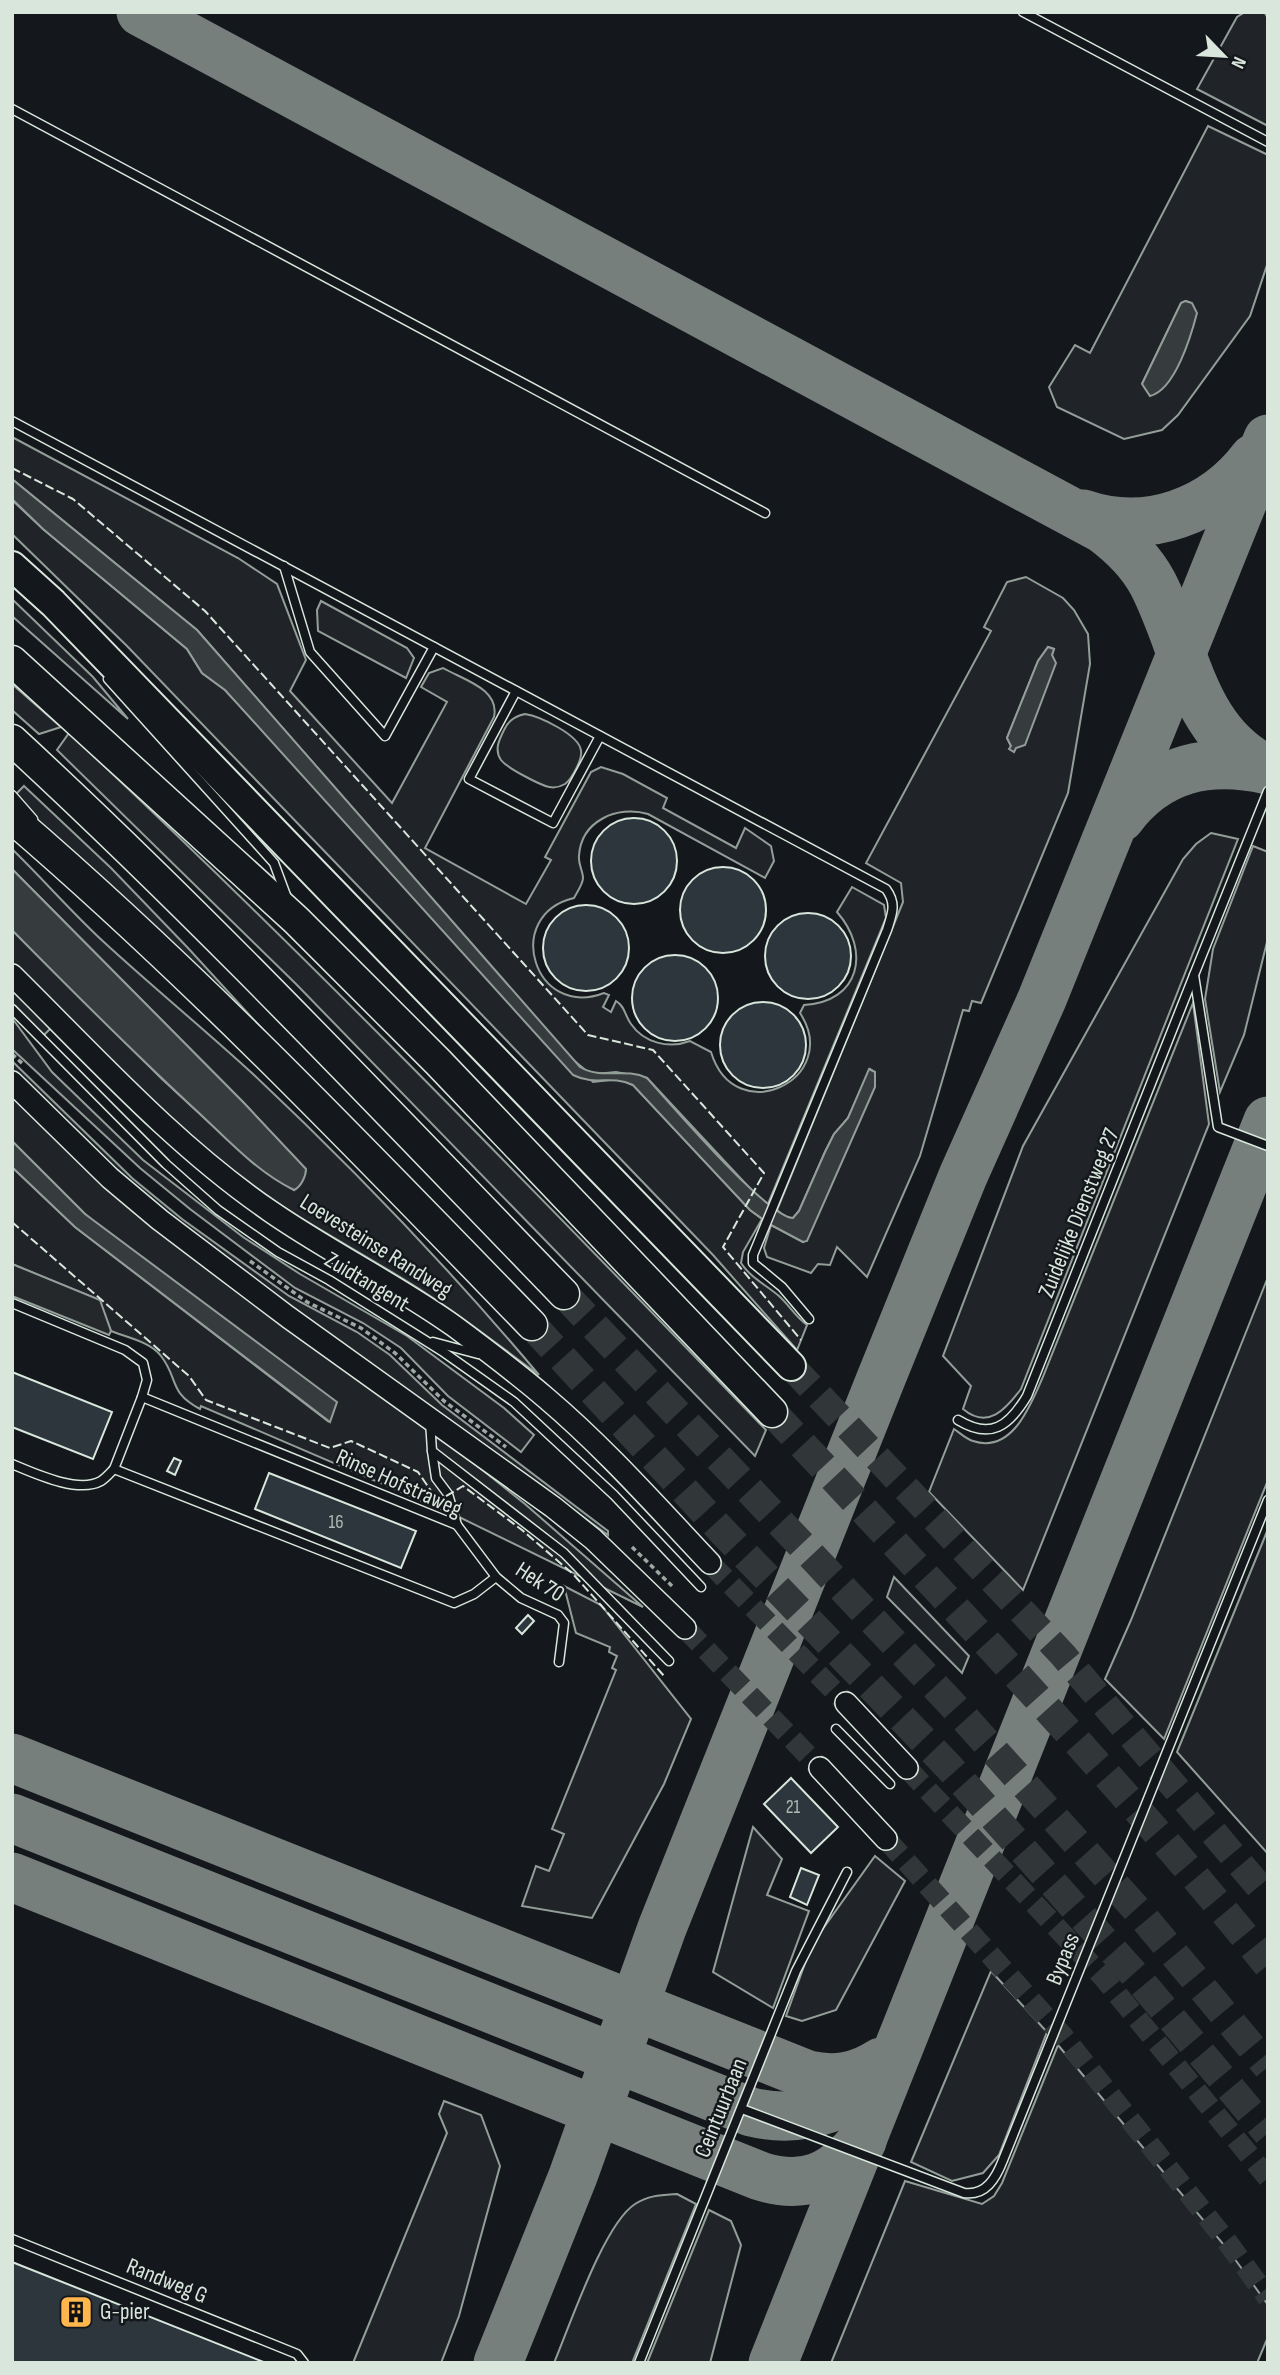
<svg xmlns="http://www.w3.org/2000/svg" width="1280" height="2375" viewBox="0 0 1280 2375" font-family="'Sofia Sans Condensed',sans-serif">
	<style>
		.green { fill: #202428; stroke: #939e99; stroke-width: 2; fill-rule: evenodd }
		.parking { fill: #24282b; stroke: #939e99; stroke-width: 2 }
		.water { fill: #363b3e; stroke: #939e99; stroke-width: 2 }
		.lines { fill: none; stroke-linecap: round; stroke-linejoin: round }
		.taxiway { stroke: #767f7c; stroke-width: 49 }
		.building { fill: #2c363c; stroke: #d8e6dc; stroke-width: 2 }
		.tertiary-tunnel { stroke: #313739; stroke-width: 21; stroke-dasharray: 21 10; stroke-linecap: butt }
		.trunk-tunnel { stroke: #313739; stroke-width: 28; stroke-dasharray: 28 14; stroke-linecap: butt }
		.motorway-tunnel { stroke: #313739; stroke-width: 30; stroke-dasharray: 30 15; stroke-linecap: butt }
		.service-casing { stroke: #d8e6dc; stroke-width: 11 }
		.tertiary-casing { stroke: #d8e6dc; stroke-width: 24 }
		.trunk-casing { stroke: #d8e6dc; stroke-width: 32 }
		.motorway-casing { stroke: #d8e6dc; stroke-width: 33 }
		.path { stroke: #9da8a2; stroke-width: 3.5; stroke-dasharray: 5 3.5; stroke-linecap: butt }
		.service { stroke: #14181c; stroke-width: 8 }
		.tertiary { stroke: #14181c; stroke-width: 21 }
		.trunk { stroke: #14181c; stroke-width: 28 }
		.motorway { stroke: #14181c; stroke-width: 30 }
		.fence { stroke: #d8e6dc; stroke-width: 2; stroke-dasharray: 9 3.5; stroke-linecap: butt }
		.labels { text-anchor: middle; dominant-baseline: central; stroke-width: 5; stroke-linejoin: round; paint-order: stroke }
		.number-label { font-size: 19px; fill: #adbab4 }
		.street-label { font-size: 23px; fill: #d8e6dc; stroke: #14181c }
		.poi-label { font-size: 23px; fill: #d8e6dc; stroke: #14181c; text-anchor: start }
	</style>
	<rect width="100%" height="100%" fill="#14181c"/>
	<g class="green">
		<path d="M 1245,12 L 1264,12 L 1268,18 L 1268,126 L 1197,89 L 1237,17 Z"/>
		<path d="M 1208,126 L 1268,155 L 1268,262 L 1250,316 L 1178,415 L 1162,430 L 1124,439 L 1057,407 L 1049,387 L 1075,345 L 1090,353 ZM 1186,301 L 1191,303 L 1191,305 L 1142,384 L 1181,303 Z"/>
		<path d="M 12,437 L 238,558 L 277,584 L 306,660 L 290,691 L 392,803 L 447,702 L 421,687 L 429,673 L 443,668 C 464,680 500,689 494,717 L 425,848 L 526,904 L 551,860 L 545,857 L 591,772 L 601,767 L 623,774 L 667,798 L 663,808 L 736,848 L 745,828 L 771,846 L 774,861 L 765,878 L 648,814 C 617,805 581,821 579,856 C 578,864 583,871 583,878 C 583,884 577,892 574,898 C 502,915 534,1020 604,993 L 609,995 L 603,1007 L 611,1012 L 616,1001 C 625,1006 625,1016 631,1024 C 644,1043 669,1049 690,1041 L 711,1052 C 735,1131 843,1079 800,1013 L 804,1005 C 860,1002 871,951 837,912 L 852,887 L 884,905 L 886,918 L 768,1204 L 757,1196 L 647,1078 L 616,1072 L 596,1074 L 588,1072 L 572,1059 L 197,630 L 12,479 Z"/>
		<path d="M 12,500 L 43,529 L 187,649 L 202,673 L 225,690 L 593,1082 L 619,1079 L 633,1085 L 750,1210 L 762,1219 L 743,1252 L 741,1263 C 751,1278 766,1285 779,1296 C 789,1305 794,1315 807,1325 L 797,1350 L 713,1255 L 127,646 L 12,534 Z"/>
		<path d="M 1026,577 L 1063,598 L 1074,610 L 1088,634 L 1090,664 L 1068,793 L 981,1003 L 972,1001 L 969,1011 L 963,1010 L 920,1156 L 867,1277 L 837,1247 L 830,1265 L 818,1264 L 811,1273 L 767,1257 L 764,1248 L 771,1225 L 803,1242 L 875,1082 L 875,1072 L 870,1069 L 848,1118 L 834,1134 L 825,1152 L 799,1211 L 793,1218 L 786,1218 L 777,1210 L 903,902 L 901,883 L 866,863 L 991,631 L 984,627 L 1007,582 ZM 1048,647 L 1054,649 L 1052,655 L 1011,746 L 1007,738 L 1038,661 Z"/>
		<path d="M 12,599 L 93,677 L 128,719 L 12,616 Z"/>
		<path d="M 321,601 L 407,648 L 414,658 L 406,678 L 318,631 L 317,610 Z"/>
		<path d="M 12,684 L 61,727 L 39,734 L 12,710 Z"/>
		<path d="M 525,714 C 539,716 580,735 581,751 C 582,757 579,762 577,767 C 574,773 571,780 565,784 C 560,787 554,788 549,787 C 540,785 507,768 501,760 C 494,750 499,740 504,730 C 508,721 515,716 525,714 Z"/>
		<path d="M 69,733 C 309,957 537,1194 766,1430 L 755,1456 L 296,984 L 57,750 Z"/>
		<path d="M 24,786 L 111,868 L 188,948 L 265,1032 L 12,802 L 12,798 Z"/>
		<path d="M 1211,833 L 1238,839 L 1021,1389 C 1006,1409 988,1430 963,1409 L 971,1386 L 943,1356 L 1023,1146 L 1183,859 L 1196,844 Z"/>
		<path d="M 1253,846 L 1268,852 L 1268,938 L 1244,1035 L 1220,1092 L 1205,999 L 1213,949 Z"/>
		<path d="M 12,849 C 44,880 73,914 106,944 C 154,988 205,1030 253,1074 C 354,1169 450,1269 539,1375 C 502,1348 466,1319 427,1294 C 366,1254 300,1222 242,1178 C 158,1114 86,1037 12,963 L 12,930 L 162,1079 L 252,1162 L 294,1190 L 305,1169 L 243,1102 L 12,869 Z"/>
		<path d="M 12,989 L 51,1028 L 44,1035 L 12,1003 Z"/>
		<path d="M 1193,1003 L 1209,1124 L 1023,1590 L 929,1492 L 954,1429 C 960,1433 966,1439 973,1441 C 1012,1454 1030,1406 1042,1379 Z"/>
		<path d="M 12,1018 L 52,1072 L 143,1160 L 243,1237 L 300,1274 L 407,1336 L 504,1408 L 534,1435 L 521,1452 L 448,1396 L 401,1348 L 363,1323 L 295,1288 L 190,1209 L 140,1168 L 12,1049 Z"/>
		<path d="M 12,1061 L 132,1178 L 182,1219 L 289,1296 L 357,1332 L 390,1355 L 442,1405 L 608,1531 L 608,1535 L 285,1303 L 128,1183 L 12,1070 Z"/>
		<path d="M 12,1095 L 525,1504 L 643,1607 L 457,1516 L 201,1406 L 200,1409 C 168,1392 179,1379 161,1356 C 151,1342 126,1337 111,1331 L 99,1300 L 12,1264 L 12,1167 L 75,1227 L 329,1422 L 85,1214 L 12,1141 Z"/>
		<path d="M 1268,1277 L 1268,1480 L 1164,1739 L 1105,1679 L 1131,1620 Z"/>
		<path d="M 1268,1529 L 1268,1854 L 1177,1752 Z"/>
		<path d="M 894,1577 L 969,1656 L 962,1673 L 887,1597 Z"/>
		<path d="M 564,1586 L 601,1605 L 691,1719 L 664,1784 L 592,1918 L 522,1906 L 536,1866 L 549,1871 L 564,1834 L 552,1829 L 616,1670 L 612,1668 L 617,1656 L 609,1652 L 610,1647 L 576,1633 Z"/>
		<path d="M 753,1827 L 782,1859 L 767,1895 L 809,1911 L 773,2008 L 713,1972 Z"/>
		<path d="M 875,1856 L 905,1881 L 836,2010 L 802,2021 L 786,2016 L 812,1944 Z"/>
		<path d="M 991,1971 L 1047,2032 L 999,2155 L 983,2173 L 952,2181 L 911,2162 Z"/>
		<path d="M 1058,2045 L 1229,2251 L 1268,2305 L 1268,2337 L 1257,2363 L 831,2363 L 905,2181 L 982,2204 L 994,2196 L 1002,2183 Z"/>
		<path d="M 444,2101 L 481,2115 L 500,2166 L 459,2316 L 441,2363 L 353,2363 L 447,2133 L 439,2114 Z"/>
		<path d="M 677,2194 L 696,2204 L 632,2363 L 554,2363 C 570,2325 604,2224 635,2204 C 649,2195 662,2195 677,2194 Z"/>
		<path d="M 709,2210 L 731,2221 L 741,2245 L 710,2363 L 647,2363 Z"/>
	</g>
	<path class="parking" d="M 12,1264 L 100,1300 L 111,1331 L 109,1335 L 12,1296 Z"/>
	<g class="water">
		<path d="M 1185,301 L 1192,303 L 1197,313 C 1191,336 1175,390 1150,396 L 1142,384 L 1181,303 Z"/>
		<path d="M 12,479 L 197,630 L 580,1067 C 601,1080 625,1067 647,1078 C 669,1102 768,1218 793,1218 L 799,1211 L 825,1152 L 834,1134 L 848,1118 L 869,1069 L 875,1072 L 875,1087 L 807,1241 L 803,1242 L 771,1225 L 750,1210 L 633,1085 C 608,1074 598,1087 573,1075 L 225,690 L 202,673 L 187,649 L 43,529 L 12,499 Z"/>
		<path d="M 1048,647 L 1054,649 L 1052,655 L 1056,663 L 1025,745 L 1016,748 L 1014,752 L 1009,749 L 1011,746 L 1007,738 L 1038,661 Z"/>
		<path d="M 12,869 L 243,1102 L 306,1169 C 306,1176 301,1187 294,1190 C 257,1172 228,1140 199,1113 C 135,1054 73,992 12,930 Z"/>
		<path d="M 12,1141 L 85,1214 L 337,1402 L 330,1422 L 75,1227 L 12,1167 Z"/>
	</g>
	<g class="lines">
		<g class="taxiway">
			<path d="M 141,12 L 1103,529 C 1123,544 1141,561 1153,584 C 1188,652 1192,733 1268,770"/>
			<path d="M 1083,514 C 1147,536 1214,511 1254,458"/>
			<path d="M 1120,818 C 1158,767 1209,757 1268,770"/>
			<path d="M 12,1758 L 808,2075 C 835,2081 858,2077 881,2062"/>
			<path d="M 12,1818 L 751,2112 C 805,2125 859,2106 891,2061"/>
			<path d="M 12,1877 L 760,2176 C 804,2190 834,2177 862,2141"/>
			<path d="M 498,2363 L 573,2176 L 662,1928 L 880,1381 L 963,1176 L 1042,999 L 1268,439"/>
			<path d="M 773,2363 L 1268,1121"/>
		</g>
	</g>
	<g class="building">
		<circle cx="634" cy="861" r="43"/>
		<circle cx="723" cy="910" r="43"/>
		<circle cx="586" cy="948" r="43"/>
		<circle cx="808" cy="956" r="43"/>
		<circle cx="675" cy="998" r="43"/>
		<circle cx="763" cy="1045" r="43"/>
		<path d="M 12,1372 L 112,1412 L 93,1459 L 12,1427 Z"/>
		<path d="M 174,1458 L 181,1461 L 175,1475 L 167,1471 Z"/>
		<path d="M 269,1473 L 416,1531 L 401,1568 L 255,1509 Z"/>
		<path d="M 528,1615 L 534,1621 L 522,1634 L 516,1628 Z"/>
		<path d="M 791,1778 L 838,1827 L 811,1853 L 764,1804 Z"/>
		<path d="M 801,1868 L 819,1875 L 807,1905 L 790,1897 Z"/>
		<path d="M 12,2262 L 266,2363 L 12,2363 Z"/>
	</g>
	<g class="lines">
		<g class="tertiary-tunnel">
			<path d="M 710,1563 L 846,1703"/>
			<path d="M 685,1628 L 820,1768"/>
			<path d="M 907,1768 L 1104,1978 L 1268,2178"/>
			<path d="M 886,1839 L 1063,2036 L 1228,2243 L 1268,2298"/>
		</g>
		<path class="trunk-tunnel" d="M 791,1366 L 1063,1655 L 1268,1897"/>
		<g class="motorway-tunnel">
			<path d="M 564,1294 L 949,1701 L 1139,1912 L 1268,2067"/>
			<path d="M 532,1325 L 723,1532 L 948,1766 L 1141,1982 L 1268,2133"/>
			<path d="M 772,1412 C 941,1593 1112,1772 1268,1965"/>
		</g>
		<defs>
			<g id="service">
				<path d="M 1023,12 L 1268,142"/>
				<path d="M 12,109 L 765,513"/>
				<path d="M 12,421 L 886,889 C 897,904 892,914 887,930 L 753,1255 L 753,1263 L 782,1287 L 809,1319"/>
				<path d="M 284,566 L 310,652 L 385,736 L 434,647"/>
				<path d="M 108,679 L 274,863 L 287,898"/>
				<path d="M 516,691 L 469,779 L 553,823 L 600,736"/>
				<path d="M 1268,791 L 1194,975 L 1218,1127 L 1268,1146"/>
				<path d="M 12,795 L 33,819"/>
				<path d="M 12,1009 L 166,1164 L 218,1210 L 278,1252 L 329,1280 L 442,1351 L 514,1402 L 614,1495 L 701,1587"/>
				<path d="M 12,1303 L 125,1350 L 143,1363 L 147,1380 L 142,1397 L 457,1525 L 496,1577 L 521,1598 L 558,1615 L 564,1623 L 559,1662"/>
				<path d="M 433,1342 L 478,1354"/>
				<path d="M 958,1420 C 991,1440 1009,1426 1027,1396 L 1194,975"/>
				<path d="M 430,1421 L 432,1451 L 436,1478 L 448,1494 L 457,1525"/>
				<path d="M 432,1451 L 564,1553 L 669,1661"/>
				<path d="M 12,1464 C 34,1473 78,1494 101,1481 C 106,1478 110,1473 114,1469 L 454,1603 L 474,1594 L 496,1577"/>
				<path d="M 114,1469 L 142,1397"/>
				<path d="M 836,1729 L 890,1784"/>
				<path d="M 742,2109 L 964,2193 C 986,2196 996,2178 1003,2160 L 1268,1500"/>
				<path d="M 12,2239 L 297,2354 L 304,2363"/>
				<path d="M 639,2363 L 796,1971 L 847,1872"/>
			</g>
			<g id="tertiary">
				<path d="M 12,975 C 95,1057 174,1145 270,1211 C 329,1252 395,1284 454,1326 C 485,1349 517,1373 546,1398 C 605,1448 657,1507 710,1563"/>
				<path d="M 12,1082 L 110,1178 L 160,1220 L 288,1317 L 553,1507 L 593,1539 L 685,1628"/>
				<path d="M 846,1703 L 907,1768"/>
				<path d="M 820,1768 L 886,1839"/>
			</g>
			<path id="trunk" d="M 12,566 L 53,603 L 791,1366"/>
			<g id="motorway">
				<path d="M 12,661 L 296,920 L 438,1062 L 772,1412"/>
				<path d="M 12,740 C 204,917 383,1107 564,1294"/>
				<path d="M 12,818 C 196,976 363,1151 532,1325"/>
			</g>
		</defs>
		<use href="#service" class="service-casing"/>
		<use href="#tertiary" class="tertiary-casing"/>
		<use href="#trunk" class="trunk-casing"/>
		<use href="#motorway" class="motorway-casing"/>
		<g class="path">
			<path d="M 12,1054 L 23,1064"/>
			<path d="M 250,1261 L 307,1302 L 361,1328 L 395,1353 L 444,1401 L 506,1447"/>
			<path d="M 632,1547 L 672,1586"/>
		</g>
		<use href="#service" class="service"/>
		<use href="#tertiary" class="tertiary"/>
		<use href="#trunk" class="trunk"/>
		<use href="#motorway" class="motorway"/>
		<g class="fence">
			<path d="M 12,468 L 73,499 L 205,611 L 588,1035 L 653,1050 L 764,1173 L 723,1247 L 801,1340"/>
			<path d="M 12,1222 L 189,1376 L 206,1400 L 330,1448 L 351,1441 L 418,1472 L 438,1501 L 463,1486 L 522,1530 L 573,1574 L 665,1677"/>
		</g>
	</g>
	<defs>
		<symbol id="building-square" viewBox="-11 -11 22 22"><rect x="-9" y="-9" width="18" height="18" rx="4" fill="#ffb74d" stroke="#14181c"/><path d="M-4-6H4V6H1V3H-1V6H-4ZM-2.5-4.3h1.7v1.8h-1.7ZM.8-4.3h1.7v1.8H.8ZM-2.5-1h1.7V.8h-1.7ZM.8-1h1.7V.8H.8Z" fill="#111"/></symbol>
	</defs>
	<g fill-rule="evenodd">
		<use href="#building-square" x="57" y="2293" width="38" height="38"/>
	</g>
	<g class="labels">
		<g class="number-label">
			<text x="336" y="1522">16</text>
			<text x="793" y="1807">21</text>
		</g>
		<g class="street-label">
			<text transform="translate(1079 1213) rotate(-68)">Zuidelijke Dienstweg 27</text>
			<text transform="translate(376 1246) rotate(32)">Loevesteinse Randweg</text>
			<text transform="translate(367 1282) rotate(31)">Zuidtangent</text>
			<text transform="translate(399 1483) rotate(24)">Rinse Hofstraweg</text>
			<text transform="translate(540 1582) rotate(33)">Hek 70</text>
			<text transform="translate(1063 1959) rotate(-68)">Bypass</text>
			<text transform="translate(721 2108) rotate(-68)">Ceintuurbaan</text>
			<text transform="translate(167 2281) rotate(22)">Randweg G</text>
		</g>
		<g class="poi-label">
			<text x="100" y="2312">G-pier</text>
		</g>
	</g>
	<rect width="1280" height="2375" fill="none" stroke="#d8e6dc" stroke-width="28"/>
	<g transform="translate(1224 56) rotate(115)" stroke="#14181c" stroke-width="5" paint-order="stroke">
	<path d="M0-5L12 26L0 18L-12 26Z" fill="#d8e6dc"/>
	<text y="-10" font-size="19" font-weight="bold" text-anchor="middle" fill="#d8e6dc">N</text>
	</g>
</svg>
